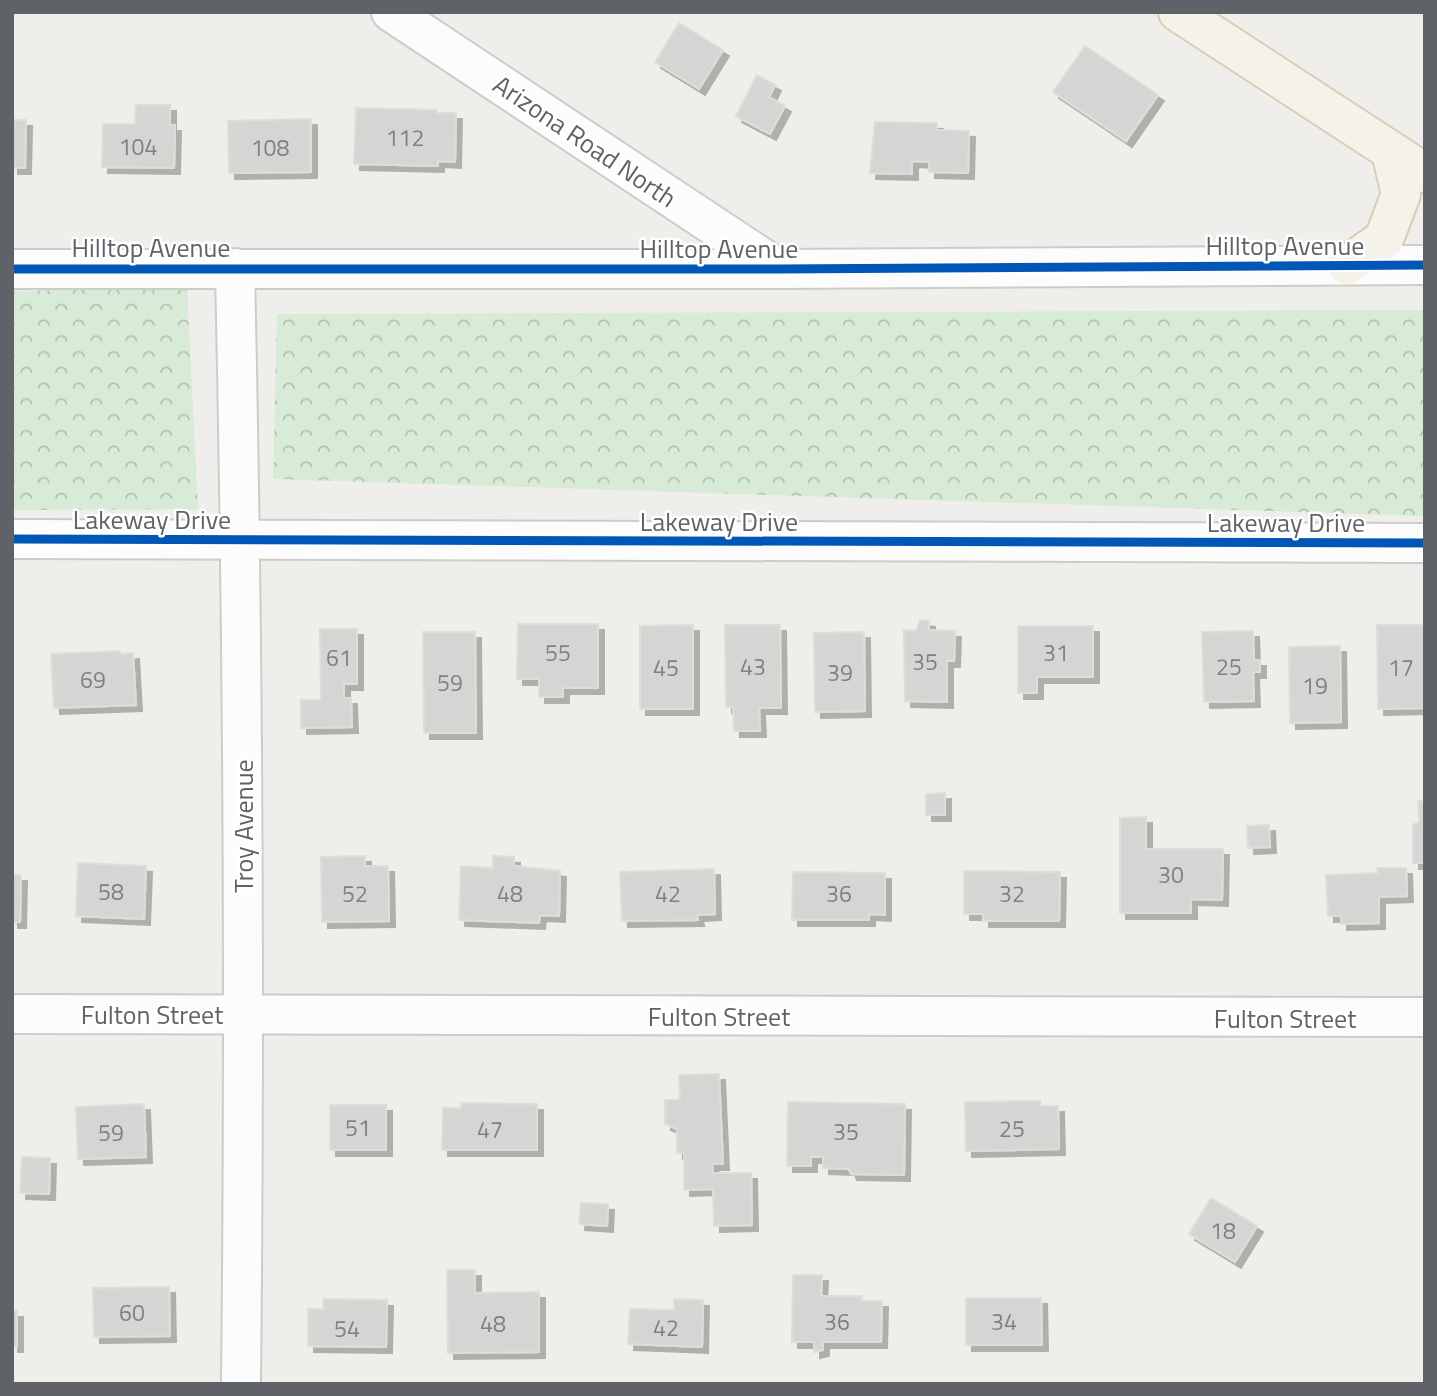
<svg xmlns="http://www.w3.org/2000/svg" width="1437" height="1396" viewBox="0 0 1437 1396" font-family="'Titillium Web',sans-serif">
	<style>
		.forest { fill: url(#forest-crowns) }
		.building { fill: #d6d5d3; stroke: #deddd9; stroke-width: 2; filter: url(#shadow) }
		.lines { fill: none; stroke-linecap: round; stroke-linejoin: round }
		.minor-casing { stroke: #cbcccc; stroke-width: 42 }
		.major-casing { stroke: #d7ceb8; stroke-width: 42 }
		.minor { stroke: #fdfcfc; stroke-width: 38 }
		.major { stroke: #f4f2e9; stroke-width: 38 }
		.cycleway-casing { stroke: #fff; stroke-width: 13 }
		.cycleway { stroke: #0057b8; stroke-width: 9 }
		.labels { text-anchor: middle; dominant-baseline: central; stroke-width: 5; stroke-linejoin: round; paint-order: stroke }
		.number-label { font-size: 23px; fill: #7e8184 }
		.street-label { font-size: 26px; fill: #5f6368; stroke: #fff }
	</style>
	<defs>
		<pattern id="forest-crowns" width="20" height="18" patternUnits="userSpaceOnUse" patternTransform="scale(1.75)"><rect width="20" height="18" fill="#d8ebd6"/><path d="M2 6a3 3 0 1 1 6 0M12 15a3 3 0 1 1 6 0" fill="none" stroke="#b2c2b1"/></pattern>
		<filter id="shadow"><feDropShadow dx="6" dy="6" stdDeviation="0" flood-color="#0004"/></filter>
	</defs>
	<rect width="100%" height="100%" fill="#efeeea"/>
	<g class="forest">
		<path d="M 187,288 L 198,509 L 12,510 L 12,291 Z"/>
		<path d="M 1425,310 L 1425,516 L 273,479 L 277,314 Z"/>
	</g>
	<g class="building">
		<path d="M 679,23 L 723,50 L 699,89 L 655,62 Z"/>
		<path d="M 1085,46 L 1158,95 L 1126,141 L 1053,92 Z"/>
		<path d="M 757,75 L 775,85 L 769,97 L 785,106 L 770,134 L 736,116 Z"/>
		<path d="M 136,105 L 170,105 L 170,125 L 175,125 L 174,168 L 102,167 L 103,124 L 135,124 Z"/>
		<path d="M 356,108 L 437,110 L 436,113 L 456,113 L 455,162 L 438,161 L 438,166 L 354,164 Z"/>
		<path d="M 311,119 L 311,172 L 229,173 L 228,121 Z"/>
		<path d="M 12,120 L 26,120 L 25,168 L 12,168 Z"/>
		<path d="M 875,122 L 937,123 L 936,130 L 969,131 L 968,173 L 929,172 L 929,162 L 912,161 L 912,174 L 870,173 Z"/>
		<path d="M 920,620 L 929,621 L 929,630 L 955,631 L 954,661 L 947,661 L 947,702 L 905,701 L 904,630 L 916,631 Z"/>
		<path d="M 518,624 L 598,624 L 598,688 L 563,688 L 563,697 L 539,697 L 539,679 L 517,679 Z"/>
		<path d="M 693,625 L 693,709 L 640,709 L 640,626 Z"/>
		<path d="M 725,625 L 780,625 L 781,708 L 759,708 L 760,731 L 734,731 L 733,707 L 726,707 Z"/>
		<path d="M 1377,625 L 1425,625 L 1425,708 L 1378,709 Z"/>
		<path d="M 1018,626 L 1093,626 L 1093,677 L 1037,677 L 1037,693 L 1018,693 Z"/>
		<path d="M 320,629 L 357,629 L 357,684 L 344,684 L 344,698 L 351,698 L 352,727 L 301,728 L 301,700 L 321,700 Z"/>
		<path d="M 1253,631 L 1254,660 L 1260,660 L 1260,672 L 1253,672 L 1254,701 L 1204,702 L 1202,632 Z"/>
		<path d="M 423,632 L 475,632 L 476,733 L 424,733 Z"/>
		<path d="M 864,632 L 865,711 L 815,712 L 814,633 Z"/>
		<path d="M 1340,646 L 1341,722 L 1290,723 L 1289,647 Z"/>
		<path d="M 120,651 L 120,654 L 133,653 L 136,705 L 54,708 L 51,654 Z"/>
		<path d="M 945,793 L 945,815 L 926,815 L 926,794 Z"/>
		<path d="M 1418,801 L 1425,801 L 1425,863 L 1413,863 L 1413,825 L 1419,822 Z"/>
		<path d="M 1146,817 L 1146,849 L 1223,849 L 1222,900 L 1191,899 L 1191,913 L 1120,913 L 1120,818 Z"/>
		<path d="M 1269,825 L 1270,847 L 1248,848 L 1247,826 Z"/>
		<path d="M 365,856 L 365,866 L 388,866 L 389,921 L 322,922 L 321,857 Z"/>
		<path d="M 493,856 L 514,857 L 514,866 L 560,871 L 559,916 L 540,915 L 539,923 L 459,920 L 461,866 L 493,868 Z"/>
		<path d="M 78,863 L 146,866 L 144,919 L 76,916 Z"/>
		<path d="M 1377,868 L 1406,868 L 1407,896 L 1379,897 L 1379,923 L 1341,924 L 1341,916 L 1328,916 L 1326,875 L 1378,873 Z"/>
		<path d="M 714,869 L 715,914 L 697,915 L 698,920 L 622,921 L 620,872 Z"/>
		<path d="M 964,871 L 1060,872 L 1059,921 L 983,921 L 983,914 L 964,914 Z"/>
		<path d="M 793,872 L 885,873 L 885,915 L 869,914 L 869,920 L 792,920 Z"/>
		<path d="M 12,875 L 21,875 L 20,922 L 12,922 Z"/>
		<path d="M 719,1074 L 723,1164 L 712,1164 L 713,1173 L 751,1173 L 752,1225 L 714,1226 L 713,1189 L 684,1190 L 684,1153 L 677,1153 L 677,1129 L 665,1124 L 665,1100 L 680,1100 L 679,1075 Z"/>
		<path d="M 1040,1101 L 1040,1106 L 1058,1106 L 1059,1149 L 966,1151 L 965,1102 Z"/>
		<path d="M 788,1102 L 905,1104 L 904,1175 L 851,1174 L 849,1169 L 823,1168 L 823,1157 L 811,1157 L 811,1166 L 787,1166 Z"/>
		<path d="M 461,1103 L 537,1104 L 537,1150 L 442,1150 L 443,1108 L 461,1108 Z"/>
		<path d="M 144,1104 L 146,1157 L 78,1159 L 76,1107 Z"/>
		<rect x="330" y="1105" width="56" height="45"/>
		<path d="M 22,1157 L 50,1158 L 49,1194 L 20,1193 Z"/>
		<path d="M 1211,1198 L 1257,1226 L 1235,1262 L 1189,1234 Z"/>
		<path d="M 581,1203 L 608,1204 L 607,1226 L 579,1224 Z"/>
		<path d="M 447,1270 L 475,1270 L 475,1293 L 539,1292 L 539,1352 L 448,1353 Z"/>
		<path d="M 793,1275 L 822,1275 L 821,1296 L 862,1296 L 862,1301 L 882,1301 L 881,1342 L 823,1342 L 823,1350 L 814,1352 L 814,1342 L 792,1342 Z"/>
		<path d="M 169,1287 L 170,1336 L 94,1337 L 93,1288 Z"/>
		<path d="M 966,1298 L 1041,1298 L 1042,1345 L 966,1345 Z"/>
		<path d="M 323,1299 L 387,1300 L 386,1347 L 308,1346 L 308,1309 L 324,1309 Z"/>
		<path d="M 674,1299 L 703,1300 L 702,1347 L 628,1344 L 630,1309 L 674,1310 Z"/>
		<rect x="12" y="1311" width="5" height="35"/>
	</g>
	<g class="lines">
		<defs>
			<g id="minor">
				<path d="M 391,12 L 779,269"/>
				<path d="M 235,268 C 243,640 245,1012 241,1384"/>
				<path d="M 12,269 L 779,269 L 1425,265"/>
				<path d="M 12,539 L 1425,543"/>
				<path d="M 12,1014 L 1425,1017"/>
			</g>
			<g id="major">
				<path d="M 1178,12 L 1425,173"/>
				<path d="M 1347,265 L 1384,239 L 1401,194 L 1391,152"/>
			</g>
		</defs>
		<use href="#minor" class="minor-casing"/>
		<use href="#major" class="major-casing"/>
		<use href="#minor" class="minor"/>
		<use href="#major" class="major"/>
		<defs>
			<g id="cycleway">
				<path d="M 12,269 L 779,269 L 1425,265"/>
				<path d="M 12,539 L 1425,543"/>
			</g>
		</defs>
		<use href="#cycleway" class="cycleway-casing"/>
		<use href="#cycleway" class="cycleway"/>
	</g>
	<g class="labels">
		<g class="number-label">
			<text x="405" y="137">112</text>
			<text x="138" y="146">104</text>
			<text x="270" y="147">108</text>
			<text x="558" y="652">55</text>
			<text x="1056" y="652">31</text>
			<text x="339" y="657">61</text>
			<text x="925" y="661">35</text>
			<text x="753" y="666">43</text>
			<text x="1229" y="666">25</text>
			<text x="666" y="667">45</text>
			<text x="1401" y="667">17</text>
			<text x="840" y="672">39</text>
			<text x="93" y="679">69</text>
			<text x="450" y="682">59</text>
			<text x="1315" y="685">19</text>
			<text x="1171" y="874">30</text>
			<text x="111" y="891">58</text>
			<text x="355" y="893">52</text>
			<text x="510" y="893">48</text>
			<text x="668" y="893">42</text>
			<text x="839" y="893">36</text>
			<text x="1012" y="893">32</text>
			<text x="358" y="1127">51</text>
			<text x="1012" y="1128">25</text>
			<text x="490" y="1129">47</text>
			<text x="846" y="1131">35</text>
			<text x="111" y="1132">59</text>
			<text x="1223" y="1230">18</text>
			<text x="132" y="1312">60</text>
			<text x="837" y="1321">36</text>
			<text x="1004" y="1321">34</text>
			<text x="493" y="1323">48</text>
			<text x="666" y="1327">42</text>
			<text x="347" y="1328">54</text>
		</g>
		<g class="street-label">
			<text transform="translate(585 141) rotate(34)">Arizona Road North</text>
			<text x="1285" y="245">Hilltop Avenue</text>
			<text x="151" y="247">Hilltop Avenue</text>
			<text x="719" y="248">Hilltop Avenue</text>
			<text x="152" y="519">Lakeway Drive</text>
			<text x="719" y="521">Lakeway Drive</text>
			<text x="1286" y="522">Lakeway Drive</text>
			<text transform="translate(243 826) rotate(-90)">Troy Avenue</text>
			<text x="152" y="1014">Fulton Street</text>
			<text x="719" y="1016">Fulton Street</text>
			<text x="1285" y="1018">Fulton Street</text>
		</g>
	</g>
	<rect width="1437" height="1396" fill="none" stroke="#5f6368" stroke-width="28"/>
</svg>
